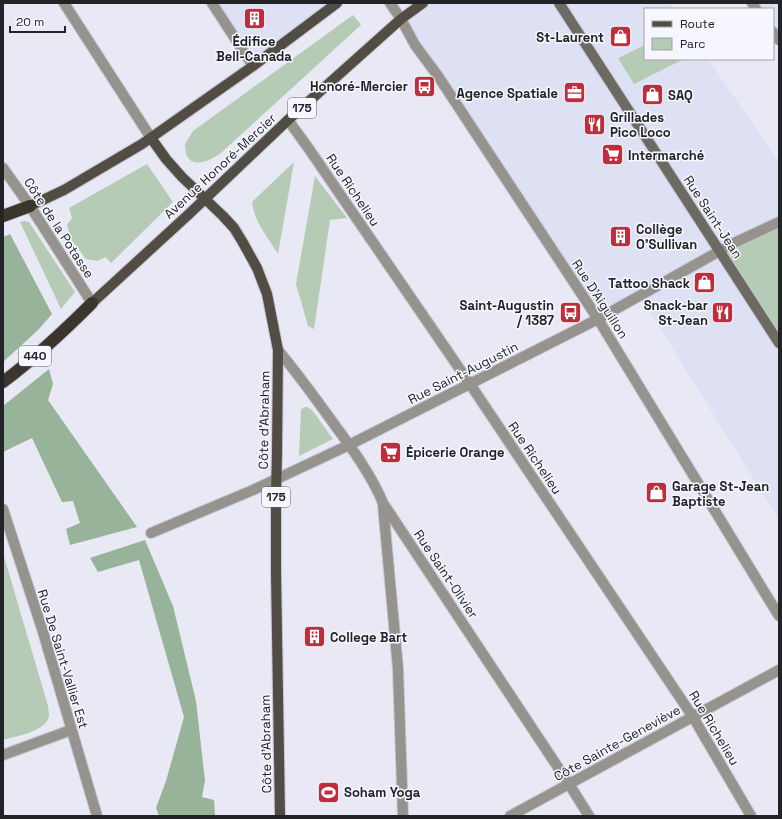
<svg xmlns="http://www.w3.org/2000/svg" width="782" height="819" viewBox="0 0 782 819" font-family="'Space Grotesk',sans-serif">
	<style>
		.built { fill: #dee0f3 }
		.green { fill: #b5cbb6 }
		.forest { fill: #97b399 }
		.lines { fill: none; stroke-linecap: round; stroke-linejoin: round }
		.minor-casing { stroke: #c4c5cf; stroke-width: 12 }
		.tertiary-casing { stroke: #c4c5cf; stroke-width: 12 }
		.secondary-casing { stroke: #c4c5cf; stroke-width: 12 }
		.primary-casing { stroke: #c4c5cf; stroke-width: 12 }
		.motorway-casing { stroke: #c4c5cf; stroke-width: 14 }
		.minor { stroke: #96938f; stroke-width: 10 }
		.tertiary { stroke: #96938f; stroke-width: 10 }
		.secondary { stroke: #6d6a63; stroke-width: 10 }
		.primary { stroke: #514d45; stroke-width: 10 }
		.motorway { stroke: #3a352d; stroke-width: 12 }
		.labels { text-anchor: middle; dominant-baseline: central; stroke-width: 3; stroke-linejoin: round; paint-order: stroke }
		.shield { fill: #f6f7fe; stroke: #626368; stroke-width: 1 }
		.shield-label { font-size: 12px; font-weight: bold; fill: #222327 }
		.poi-label { font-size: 13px; font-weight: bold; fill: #222327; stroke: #f6f7fe; text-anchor: start }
		.street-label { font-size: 13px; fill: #222327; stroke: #f6f7fe }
	</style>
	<rect width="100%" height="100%" fill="#e8e9f4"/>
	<g class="built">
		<path d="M 212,3 L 337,3 L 253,66 Z"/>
		<path d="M 423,3 L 670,3 L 674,9 L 645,9 L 645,59 L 708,59 L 779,162 L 779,520 L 640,296 L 598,319 L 401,19 Z"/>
		<path d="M 752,3 L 779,3 L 779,42 L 773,35 L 773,9 L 756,9 Z"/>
	</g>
	<g class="green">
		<path d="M 353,15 L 361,25 L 222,152 C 214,158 200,167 190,160 C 189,158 187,156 186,155 L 185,144 L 193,131 Z"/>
		<path d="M 645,45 L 645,59 L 684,59 L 634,84 L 618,58 Z"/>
		<path d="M 294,162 L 278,254 C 268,238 254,221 252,202 Z"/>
		<path d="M 147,164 L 173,202 L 111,263 L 106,257 L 97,261 L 86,259 L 71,239 L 67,225 L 72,218 L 69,208 Z"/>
		<path d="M 315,176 L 347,218 L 330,220 L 314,329 L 308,326 L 296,284 Z"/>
		<path d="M 25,221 L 29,222 L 75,292 L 61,309 L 20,222 Z"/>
		<path d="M 779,222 L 779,343 L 719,252 Z"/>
		<path d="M 304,407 L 307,407 L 312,410 L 333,439 L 299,456 L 301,410 Z"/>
		<path d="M 3,553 L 48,706 C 48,709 49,713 49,716 C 46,732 16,736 3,740 Z"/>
	</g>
	<g class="forest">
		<path d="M 10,234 L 52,314 L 38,330 L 3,362 L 3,237 Z"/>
		<path d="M 49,369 L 53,384 L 48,400 L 137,527 L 70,545 L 66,529 L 80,523 L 73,501 L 62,502 L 32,438 L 3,452 L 3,406 Z"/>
		<path d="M 145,540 L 173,606 L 196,701 L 205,781 L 202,797 L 214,800 L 215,816 L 159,816 L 156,808 L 166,781 L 184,717 L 139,560 L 98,572 L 90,558 Z"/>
	</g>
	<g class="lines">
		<defs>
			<g id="minor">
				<path d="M 64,3 L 151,138"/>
				<path d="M 212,3 L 253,66"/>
				<path d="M 752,3 L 756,9"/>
				<path d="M 773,32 L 779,40"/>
				<path d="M 288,120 L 309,149 L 470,384 L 693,717 L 751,816"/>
				<path d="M 278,350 C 298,374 316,399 334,424 C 351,447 372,476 383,503 L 569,784 L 589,816"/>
				<path d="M 383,505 L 398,669 L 403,816"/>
				<path d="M 3,509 L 43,632 L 97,816"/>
				<path d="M 151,533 L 253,490 L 349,445 L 598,319 L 734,243 L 779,222"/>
				<path d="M 3,755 L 71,730"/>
				<path d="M 510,816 L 779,670"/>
			</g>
			<g id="tertiary">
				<path d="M 390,3 L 401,19 L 415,45 L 438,76 L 598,319 L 779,616"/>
				<path d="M 3,168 L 30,206 L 92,303"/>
			</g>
			<path id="secondary" d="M 559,3 L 779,343"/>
			<g id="primary">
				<path d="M 151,138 L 166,159 L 182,177 L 223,216 L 234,228 L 242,241 L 257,268 L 267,294 L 278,350 L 277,454 L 276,494 L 276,573 L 280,816"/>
				<path d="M 30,206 L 64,190 L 142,144 L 253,66 L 337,3"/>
				<path d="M 92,303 L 189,214 L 288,120 L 401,19 L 423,3"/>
			</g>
			<g id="motorway">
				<path d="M 3,216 L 30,206"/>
				<path d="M 3,382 C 35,358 64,331 92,303"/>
			</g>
		</defs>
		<use href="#minor" class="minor-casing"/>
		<use href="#tertiary" class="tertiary-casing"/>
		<use href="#secondary" class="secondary-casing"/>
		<use href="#primary" class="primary-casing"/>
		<use href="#motorway" class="motorway-casing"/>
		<use href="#minor" class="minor"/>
		<use href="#tertiary" class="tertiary"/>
		<use href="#secondary" class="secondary"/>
		<use href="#primary" class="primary"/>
		<use href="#motorway" class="motorway"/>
	</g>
	<defs>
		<symbol id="building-square" viewBox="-11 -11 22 22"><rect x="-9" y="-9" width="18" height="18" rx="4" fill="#bd2d3b" stroke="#f6f7fe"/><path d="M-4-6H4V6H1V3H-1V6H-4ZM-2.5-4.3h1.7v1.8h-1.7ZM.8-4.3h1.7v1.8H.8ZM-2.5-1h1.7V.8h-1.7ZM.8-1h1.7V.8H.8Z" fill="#fff"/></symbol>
		<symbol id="shop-square" viewBox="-11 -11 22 22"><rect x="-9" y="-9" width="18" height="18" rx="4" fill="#bd2d3b" stroke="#f6f7fe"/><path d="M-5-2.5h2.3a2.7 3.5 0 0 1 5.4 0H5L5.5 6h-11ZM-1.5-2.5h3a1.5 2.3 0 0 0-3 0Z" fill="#fff"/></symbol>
		<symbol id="bus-square" viewBox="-11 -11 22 22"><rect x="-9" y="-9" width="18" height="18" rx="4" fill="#bd2d3b" stroke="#f6f7fe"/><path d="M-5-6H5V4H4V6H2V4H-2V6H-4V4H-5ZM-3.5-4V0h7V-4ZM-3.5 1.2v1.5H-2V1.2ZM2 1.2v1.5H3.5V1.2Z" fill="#fff"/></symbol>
		<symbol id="office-square" viewBox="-11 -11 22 22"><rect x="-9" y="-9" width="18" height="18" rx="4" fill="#bd2d3b" stroke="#f6f7fe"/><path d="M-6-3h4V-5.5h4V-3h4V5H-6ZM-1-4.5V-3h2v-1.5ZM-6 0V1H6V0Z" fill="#fff"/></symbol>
		<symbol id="restaurant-square" viewBox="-11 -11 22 22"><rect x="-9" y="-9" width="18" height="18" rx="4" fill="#bd2d3b" stroke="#f6f7fe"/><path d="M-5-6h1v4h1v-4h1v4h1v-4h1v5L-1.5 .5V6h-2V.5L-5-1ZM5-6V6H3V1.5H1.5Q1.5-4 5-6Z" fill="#fff"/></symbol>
		<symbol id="supermarket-square" viewBox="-11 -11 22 22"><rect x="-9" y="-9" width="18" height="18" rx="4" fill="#bd2d3b" stroke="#f6f7fe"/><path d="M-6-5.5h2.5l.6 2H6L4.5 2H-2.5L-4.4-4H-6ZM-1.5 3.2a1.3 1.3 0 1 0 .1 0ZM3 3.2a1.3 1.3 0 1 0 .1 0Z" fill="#fff"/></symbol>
		<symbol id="stadium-square" viewBox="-11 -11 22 22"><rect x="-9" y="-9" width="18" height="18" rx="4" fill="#bd2d3b" stroke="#f6f7fe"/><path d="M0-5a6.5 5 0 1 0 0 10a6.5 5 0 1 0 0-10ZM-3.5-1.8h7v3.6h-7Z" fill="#fff"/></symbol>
	</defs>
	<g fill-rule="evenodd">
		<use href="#building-square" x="242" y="6" width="25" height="25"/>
		<use href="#shop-square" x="608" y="24" width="25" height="25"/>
		<use href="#bus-square" x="412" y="74" width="25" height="25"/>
		<use href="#office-square" x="562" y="80" width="25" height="25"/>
		<use href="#shop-square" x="640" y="82" width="25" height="25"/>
		<use href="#restaurant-square" x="582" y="112" width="25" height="25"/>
		<use href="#supermarket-square" x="600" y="142" width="25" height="25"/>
		<use href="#building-square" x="608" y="224" width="25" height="25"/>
		<use href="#shop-square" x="692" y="270" width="25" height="25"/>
		<use href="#bus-square" x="558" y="300" width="25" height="25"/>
		<use href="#restaurant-square" x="710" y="300" width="25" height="25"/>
		<use href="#supermarket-square" x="378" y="440" width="25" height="25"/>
		<use href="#shop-square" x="644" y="480" width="25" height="25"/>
		<use href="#building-square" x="302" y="624" width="25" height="25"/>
		<use href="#stadium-square" x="316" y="780" width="25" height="25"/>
	</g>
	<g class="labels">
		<g class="shield">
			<rect x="288" y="98" width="28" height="20" rx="3"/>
			<rect x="19" y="346" width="32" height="20" rx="3"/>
			<rect x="262" y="487" width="28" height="20" rx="3"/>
		</g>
		<g class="shield-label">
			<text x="302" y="108">175</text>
			<text x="35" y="356">440</text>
			<text x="276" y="497">175</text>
		</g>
		<g class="poi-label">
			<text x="604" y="37" text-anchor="end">St-Laurent</text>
			<text x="254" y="41" text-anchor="middle">Édifice<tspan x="254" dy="15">Bell-Canada</tspan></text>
			<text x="408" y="86" text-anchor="end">Honoré-Mercier</text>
			<text x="558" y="93" text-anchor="end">Agence Spatiale</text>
			<text x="668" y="95">SAQ</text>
			<text x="610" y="117">Grillades<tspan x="610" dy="15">Pico Loco</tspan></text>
			<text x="628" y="155">Intermarché</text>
			<text x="636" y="229">Collège<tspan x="636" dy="15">O'Sullivan</tspan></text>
			<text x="690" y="283" text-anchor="end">Tattoo Shack</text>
			<text x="554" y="305" text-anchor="end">Saint-Augustin<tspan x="554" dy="15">/ 1387</tspan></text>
			<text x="708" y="305" text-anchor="end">Snack-bar<tspan x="708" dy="15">St-Jean</tspan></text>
			<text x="406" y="452">Épicerie Orange</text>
			<text x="672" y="486">Garage St-Jean<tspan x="672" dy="15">Baptiste</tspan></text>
			<text x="330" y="637">College Bart</text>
			<text x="344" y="792">Soham Yoga</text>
		</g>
		<g class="street-label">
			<text transform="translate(220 166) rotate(-43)">Avenue Honoré-Mercier</text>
			<text transform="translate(353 190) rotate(56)">Rue Richelieu</text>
			<text transform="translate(713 217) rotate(57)">Rue Saint-Jean</text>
			<text transform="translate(59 228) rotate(57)">Côte de la Potasse</text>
			<text transform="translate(600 299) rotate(57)">Rue D'Aiguillon</text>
			<text transform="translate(463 373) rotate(-27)">Rue Saint-Augustin</text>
			<text transform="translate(264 420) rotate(-89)">Côte d'Abraham</text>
			<text transform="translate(535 458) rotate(56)">Rue Richelieu</text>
			<text transform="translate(446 574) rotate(56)">Rue Saint-Olivier</text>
			<text transform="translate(63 659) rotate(73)">Rue De Saint-Vallier Est</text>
			<text transform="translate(714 728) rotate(59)">Rue Richelieu</text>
			<text transform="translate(617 743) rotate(-29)">Côte Sainte-Geneviève</text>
			<text transform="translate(266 744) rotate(-91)">Côte d'Abraham</text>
		</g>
	</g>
	<rect width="782" height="819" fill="none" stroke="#222327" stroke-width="8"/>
	<rect x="644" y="8" width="130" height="52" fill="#f6f7fe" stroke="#a1a2a8"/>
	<rect x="652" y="21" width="20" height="6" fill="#514d45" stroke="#a1a2a8"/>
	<text x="680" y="28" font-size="12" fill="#222327">Route</text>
	<rect x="652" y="38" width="20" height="12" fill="#b5cbb6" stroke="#a1a2a8"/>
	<text x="680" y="48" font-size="12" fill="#222327">Parc</text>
	<path d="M10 26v6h55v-6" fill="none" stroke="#222327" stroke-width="2"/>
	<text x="16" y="26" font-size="12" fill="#222327" stroke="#f6f7fe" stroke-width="3" paint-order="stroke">20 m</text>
</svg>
